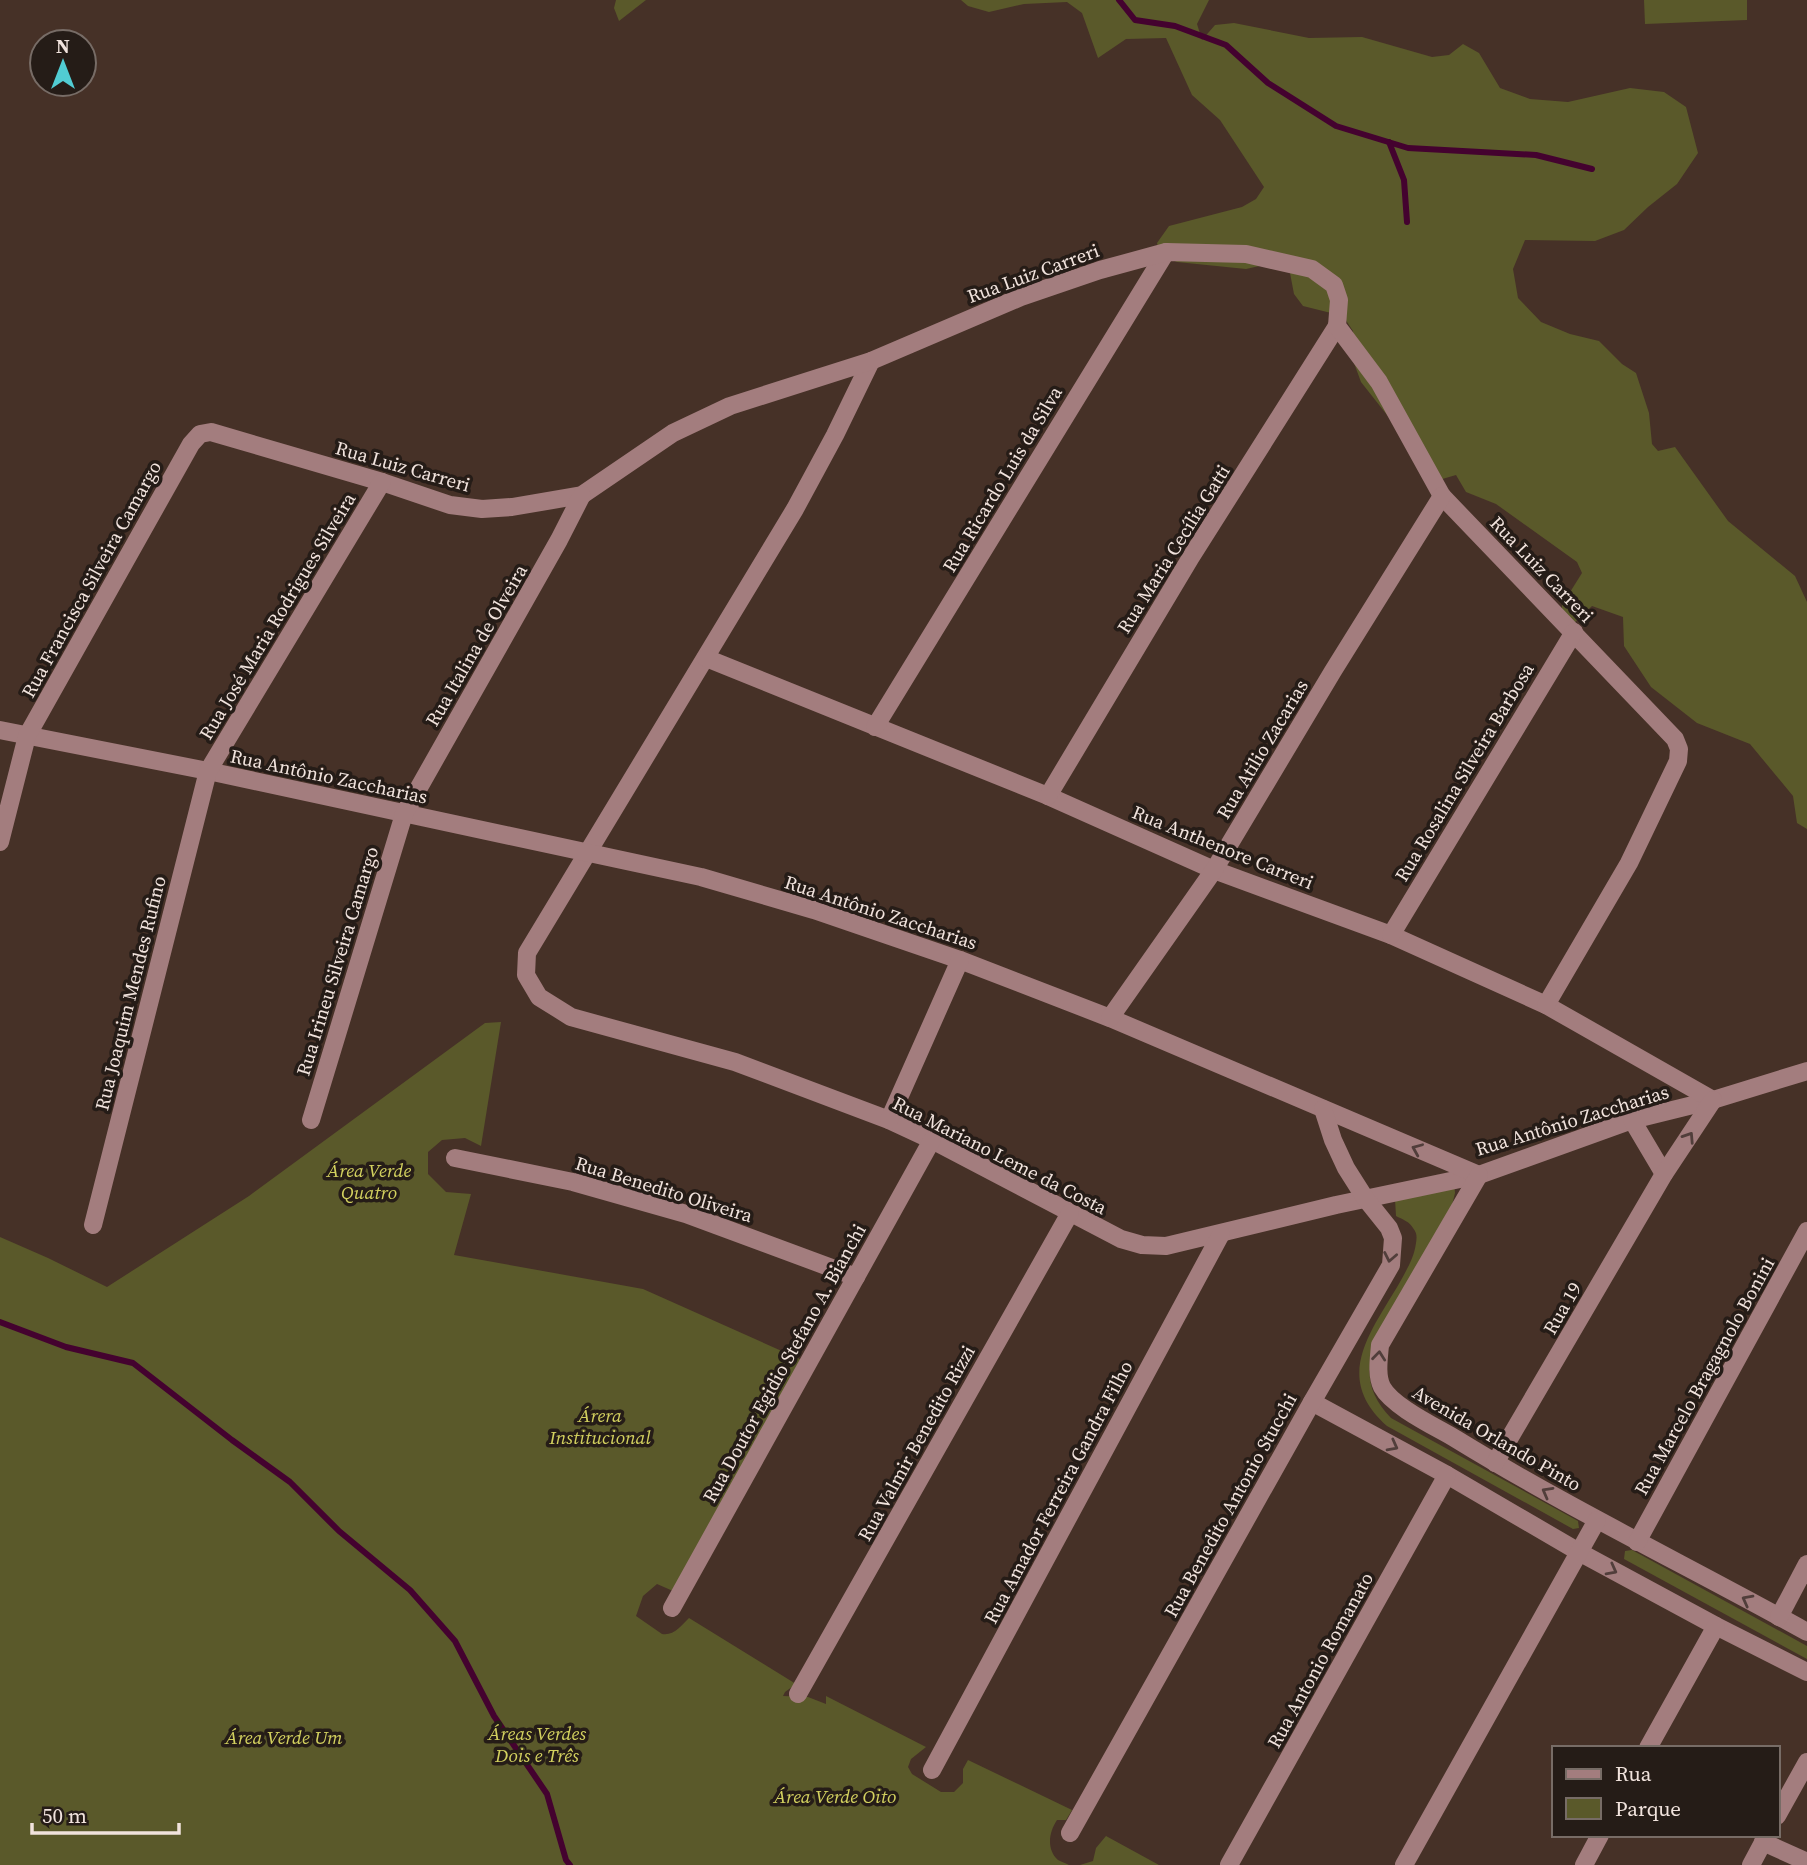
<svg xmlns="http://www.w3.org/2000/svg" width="1807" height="1865" viewBox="0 0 1807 1865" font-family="'Source Serif 4',serif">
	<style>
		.green { fill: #5a592a }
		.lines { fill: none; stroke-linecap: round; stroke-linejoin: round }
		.stream { stroke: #44022f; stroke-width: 6 }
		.minor { stroke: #a37d7e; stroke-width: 18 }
		.oneway { stroke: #513e3b }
		.labels { text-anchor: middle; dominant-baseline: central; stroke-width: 7; stroke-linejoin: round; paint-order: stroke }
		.street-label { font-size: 19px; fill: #f1e3dd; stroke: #251c17 }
		.park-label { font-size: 19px; font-style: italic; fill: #d3d15f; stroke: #251c17 }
	</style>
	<rect width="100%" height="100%" fill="#463127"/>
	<g class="green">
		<path d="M 616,0 L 646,0 L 619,21 L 614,8 Z"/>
		<path d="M 961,0 L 1209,0 L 1197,24 L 1202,40 L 1215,25 L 1234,23 L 1309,38 L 1362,37 L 1432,57 L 1449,55 L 1463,44 L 1479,53 L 1500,88 L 1530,99 L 1568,102 L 1630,88 L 1664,92 L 1686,107 L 1698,153 L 1677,184 L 1648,207 L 1624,230 L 1595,241 L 1525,240 L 1513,269 L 1518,298 L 1541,322 L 1570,334 L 1599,341 L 1622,364 L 1636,373 L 1649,413 L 1652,444 L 1658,451 L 1675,447 L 1728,521 L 1795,576 L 1807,602 L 1807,829 L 1797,823 L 1793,796 L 1750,744 L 1697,723 L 1651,687 L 1624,646 L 1623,617 L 1592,606 L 1571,626 L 1562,626 L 1562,605 L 1582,573 L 1577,562 L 1496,504 L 1466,492 L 1456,475 L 1432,482 L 1402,434 L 1361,382 L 1354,363 L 1353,331 L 1343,316 L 1303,306 L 1294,294 L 1290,273 L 1278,262 L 1246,269 L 1177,262 L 1160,255 L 1157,243 L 1169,226 L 1242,207 L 1256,199 L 1264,187 L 1220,120 L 1192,95 L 1166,38 L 1126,39 L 1098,58 L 1082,13 L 1067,2 L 1024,4 L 989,12 L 968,6 Z"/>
		<path d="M 1644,0 L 1747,0 L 1747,20 L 1645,24 Z"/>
		<path d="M 501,1022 L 481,1146 L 465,1138 L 442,1140 L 428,1152 L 428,1174 L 446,1192 L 471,1194 L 454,1255 L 643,1289 L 802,1360 L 673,1591 L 657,1584 L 643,1596 L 636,1616 L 662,1634 C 674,1636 681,1626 689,1618 L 796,1684 L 785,1692 L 783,1696 L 808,1697 L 826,1704 L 826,1696 L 926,1747 L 911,1759 L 908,1767 L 912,1774 L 941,1792 L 954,1792 L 963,1783 L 963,1769 L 968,1760 L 1072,1810 L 1066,1820 L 1057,1820 C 1049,1832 1046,1849 1058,1860 C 1061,1862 1066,1863 1069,1865 L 0,1865 L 0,1237 L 48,1258 L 107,1287 L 249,1196 L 485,1023 Z"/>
		<path d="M 1454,1182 L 1455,1193 L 1452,1205 L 1375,1342 C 1365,1373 1368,1394 1391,1418 L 1578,1521 L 1579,1528 L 1573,1529 L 1387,1426 C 1332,1377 1371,1332 1400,1282 C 1407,1269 1414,1258 1416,1243 C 1417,1237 1417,1233 1413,1228 C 1410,1222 1402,1219 1396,1216 L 1395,1199 Z"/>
		<path d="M 1632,1550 L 1807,1646 L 1807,1659 L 1624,1559 L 1625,1551 Z"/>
		<path d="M 1106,1836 L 1159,1865 L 1080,1865 L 1093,1861 L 1096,1848 Z"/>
	</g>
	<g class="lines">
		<g class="stream">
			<path d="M 1119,0 L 1135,20 L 1175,26 L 1226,45 L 1268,83 L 1336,126 L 1408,148 L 1536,155 L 1592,169"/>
			<path d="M 1389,142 L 1404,180 L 1407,222"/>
			<path d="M 0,1322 L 66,1347 L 133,1363 L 232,1440 L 290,1482 L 339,1531 L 410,1590 L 455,1641 L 494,1716 L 547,1794 L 566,1860 L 570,1865"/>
		</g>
		<g class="minor">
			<path d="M 871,361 L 835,435 L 795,509 L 527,953 L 526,975 L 539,997 L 571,1017 L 735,1062 L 889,1120 L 932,1140 L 1121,1239 L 1142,1245 L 1166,1246 L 1336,1205 L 1479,1175 L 1632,1120 L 1713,1100 L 1807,1071"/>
			<path d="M 706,658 L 1048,796 L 1214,870 L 1391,935 L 1546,1005 L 1713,1100"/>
			<path d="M 875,727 L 1166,252"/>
			<path d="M 0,730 L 208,771 L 701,877 L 814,910 L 960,960 L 1110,1018 L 1479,1175"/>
			<path d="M 1048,796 L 1191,557 L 1337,326"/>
			<path d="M 0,842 L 27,736 L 191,444 L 200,434 L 211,432 L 382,482 L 450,505 L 482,509 L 512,507 L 582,495 L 673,433 L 730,406 L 871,361 L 1021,297 L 1100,270 L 1166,252 L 1246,254 L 1312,269 L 1334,285 L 1339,300 L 1337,326 L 1379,382 L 1442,496 L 1675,739 L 1679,749 L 1678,761 L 1629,863 L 1546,1005"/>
			<path d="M 1391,935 L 1574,632"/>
			<path d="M 1110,1018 L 1214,870 L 1333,671 L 1442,496"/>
			<path d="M 311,1120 L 404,814 L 559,540 L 582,495"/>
			<path d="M 889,1120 L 960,960"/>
			<path d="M 1632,1120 L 1664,1174"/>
			<path d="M 455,1158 L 573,1182 L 686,1214 L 856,1277"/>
			<path d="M 1479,1175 L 1380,1345 C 1379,1358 1376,1375 1382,1387 C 1393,1407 1436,1427 1456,1439 C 1570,1509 1690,1567 1807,1632"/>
			<path d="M 93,1225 L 208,771 L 382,482"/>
			<path d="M 1312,1402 L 1447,1475 L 1579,1552 L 1716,1626 L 1807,1672"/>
			<path d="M 1495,1463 L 1664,1174 L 1713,1100"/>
			<path d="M 1637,1542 L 1807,1231"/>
			<path d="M 672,1608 L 932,1140"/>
			<path d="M 1779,1617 L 1807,1564"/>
			<path d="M 798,1694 L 1070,1213"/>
			<path d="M 1648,1748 L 1716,1626"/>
			<path d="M 932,1770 L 1221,1234"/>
			<path d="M 1777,1816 L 1807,1762"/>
			<path d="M 1070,1833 L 1312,1402 L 1391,1265 L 1393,1238 L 1389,1228 L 1365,1198 L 1346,1168 L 1333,1140 L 1323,1109"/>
			<path d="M 1763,1842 L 1807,1862"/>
			<path d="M 1229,1865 L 1447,1475"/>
			<path d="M 1404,1865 L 1597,1520"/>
			<path d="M 1584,1865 L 1600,1835"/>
			<path d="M 1751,1865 L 1767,1835"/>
		</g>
	</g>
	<defs><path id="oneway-chevron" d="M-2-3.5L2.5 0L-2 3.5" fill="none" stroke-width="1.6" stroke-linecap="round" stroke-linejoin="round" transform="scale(1.75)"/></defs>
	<g class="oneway">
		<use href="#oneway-chevron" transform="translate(1689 1137) rotate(-57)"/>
		<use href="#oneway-chevron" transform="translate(1417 1149) rotate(-157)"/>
		<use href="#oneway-chevron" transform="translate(1390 1257) rotate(101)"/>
		<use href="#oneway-chevron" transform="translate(1379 1356) rotate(-84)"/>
		<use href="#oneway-chevron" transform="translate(1393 1446) rotate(28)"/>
		<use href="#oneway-chevron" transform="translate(1547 1492) rotate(-151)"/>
		<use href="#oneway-chevron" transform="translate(1612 1570) rotate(28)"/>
		<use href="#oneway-chevron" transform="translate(1747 1600) rotate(-152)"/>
	</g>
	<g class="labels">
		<g class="street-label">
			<text transform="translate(1033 273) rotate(-20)">Rua Luiz Carreri</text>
			<text transform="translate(403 466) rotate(16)">Rua Luiz Carreri</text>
			<text transform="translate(1002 479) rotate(-59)">Rua Ricardo Luis da Silva</text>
			<text transform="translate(1173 549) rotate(-58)">Rua Maria Cecília Gatti</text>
			<text transform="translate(1542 569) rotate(46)">Rua Luiz Carreri</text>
			<text transform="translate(91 579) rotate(-61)">Rua Francisca Silveira Camargo</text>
			<text transform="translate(277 616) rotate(-59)">Rua José Maria Rodrigues Silveira</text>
			<text transform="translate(476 645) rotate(-60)">Rua Italina de Olveira</text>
			<text transform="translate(1262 749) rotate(-59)">Rua Atilio Zacarias</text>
			<text transform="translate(1464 772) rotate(-59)">Rua Rosalina Silveira Barbosa</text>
			<text transform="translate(329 776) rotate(12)">Rua Antônio Zaccharias</text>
			<text transform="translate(1223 847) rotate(22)">Rua Anthenore Carreri</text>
			<text transform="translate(881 912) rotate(18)">Rua Antônio Zaccharias</text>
			<text transform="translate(337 961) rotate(-73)">Rua Irineu Silveira Camargo</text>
			<text transform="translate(130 993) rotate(-76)">Rua Joaquim Mendes Rufino</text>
			<text transform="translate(1572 1120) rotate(-17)">Rua Antônio Zaccharias</text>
			<text transform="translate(1000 1155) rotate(27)">Rua Mariano Leme da Costa</text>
			<text transform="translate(664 1189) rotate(17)">Rua Benedito Oliveira</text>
			<text transform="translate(1562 1308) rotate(-60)">Rua 19</text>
			<text transform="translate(784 1363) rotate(-61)">Rua Doutor Egidio Stefano A. Bianchi</text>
			<text transform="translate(1704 1376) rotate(-61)">Rua Marcelo Bragagnolo Bonini</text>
			<text transform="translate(1497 1438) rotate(30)">Avenida Orlando Pinto</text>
			<text transform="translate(916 1443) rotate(-61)">Rua Valmir Benedito Rizzi</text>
			<text transform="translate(1058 1492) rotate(-62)">Rua Amador Ferreira Gandra Filho</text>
			<text transform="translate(1230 1505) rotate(-61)">Rua Benedito Antonio Stucchi</text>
			<text transform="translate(1320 1660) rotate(-61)">Rua Antonio Romanato</text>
		</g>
		<g class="park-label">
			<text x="369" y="1170">Área Verde<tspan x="369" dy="22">Quatro</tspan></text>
			<text x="600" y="1415">Árera<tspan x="600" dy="22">Institucional</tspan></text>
			<text x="537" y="1733">Áreas Verdes<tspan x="537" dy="22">Dois e Três</tspan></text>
			<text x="284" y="1737">Área Verde Um</text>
			<text x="835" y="1796">Área Verde Oito</text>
		</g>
	</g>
	<rect x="1552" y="1746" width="228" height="91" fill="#251c17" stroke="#776c66" stroke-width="2"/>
	<rect x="1566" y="1769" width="35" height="10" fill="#a37d7e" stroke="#776c66" stroke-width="2"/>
	<text x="1615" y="1781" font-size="21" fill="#f1e3dd">Rua</text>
	<rect x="1566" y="1798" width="35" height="21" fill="#5a592a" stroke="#776c66" stroke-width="2"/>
	<text x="1615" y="1816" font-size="21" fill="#f1e3dd">Parque</text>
	<g transform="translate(63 63)"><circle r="33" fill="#251c17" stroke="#776c66" stroke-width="2"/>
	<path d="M0-5L12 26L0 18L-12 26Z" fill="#51ccd3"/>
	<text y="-10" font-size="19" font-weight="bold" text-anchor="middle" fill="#f1e3dd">N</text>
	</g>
	<path d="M32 1823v10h147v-10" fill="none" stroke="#f1e3dd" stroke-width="3.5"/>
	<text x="42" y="1823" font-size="21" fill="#f1e3dd" stroke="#251c17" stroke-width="5" paint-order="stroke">50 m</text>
</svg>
